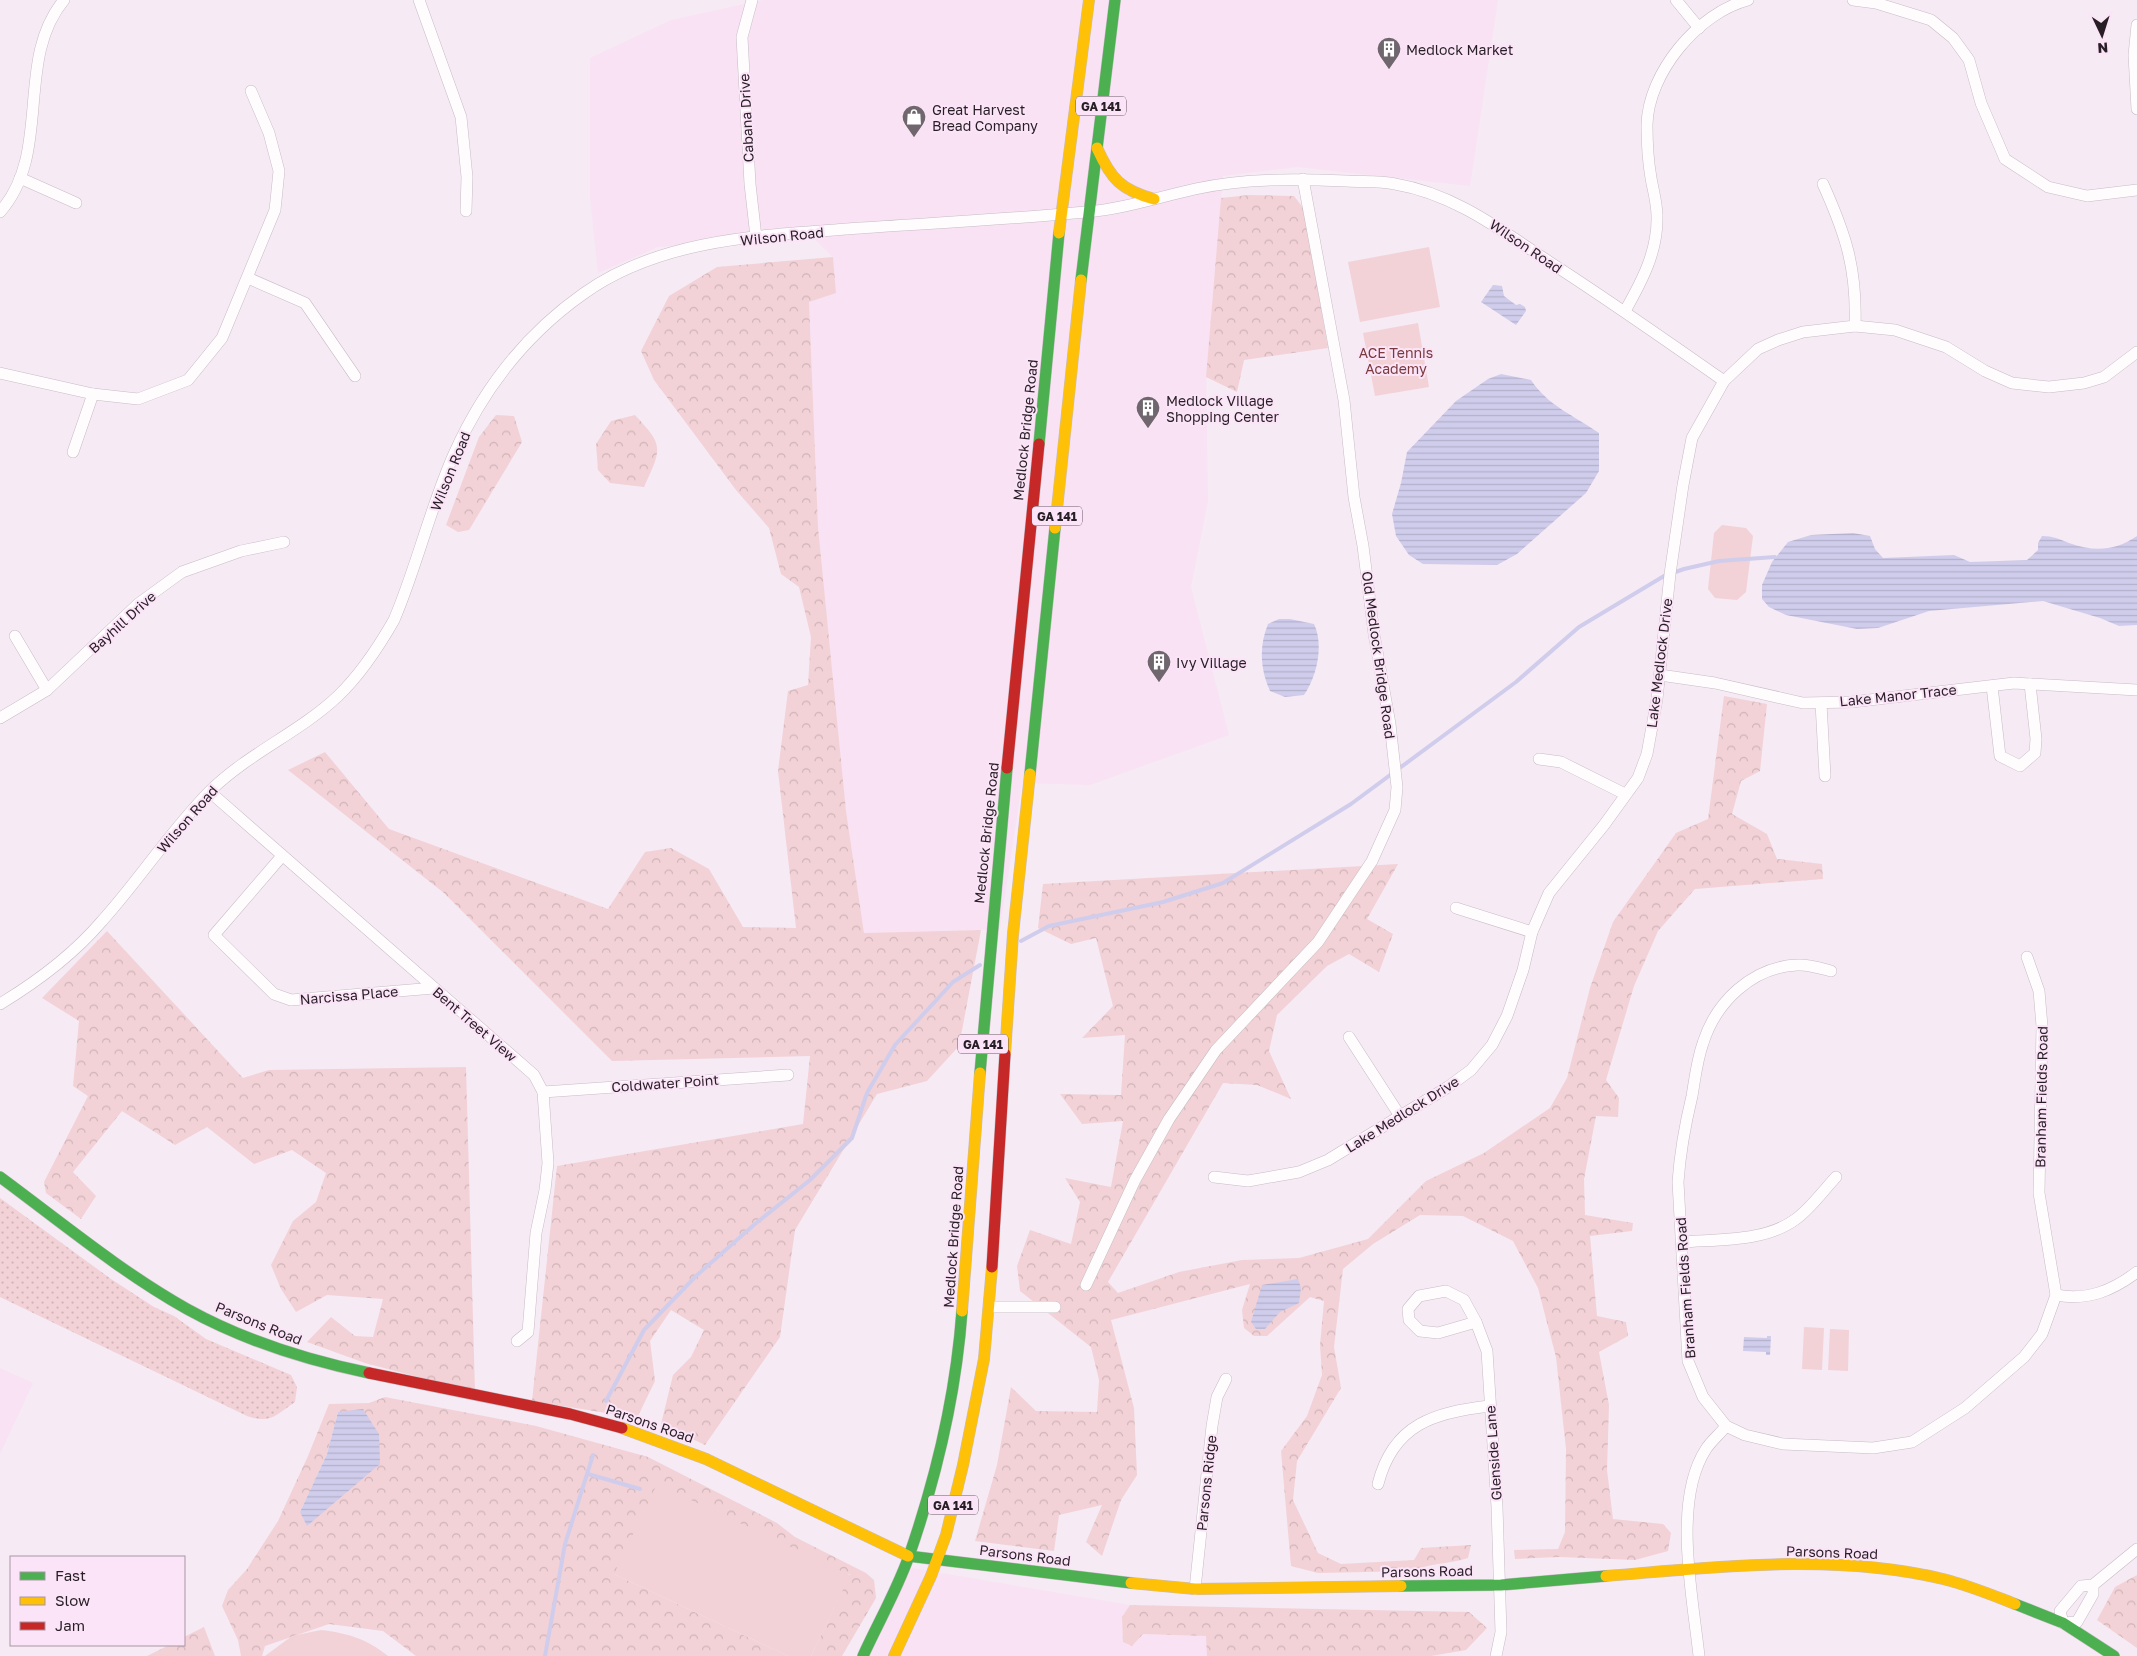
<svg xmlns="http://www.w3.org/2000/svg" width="2137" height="1656" viewBox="0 0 2137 1656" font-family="'Golos Text',sans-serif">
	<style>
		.built { fill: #f8e2f4 }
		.grass { fill: url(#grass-dots) }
		.forest { fill: url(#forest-crowns); fill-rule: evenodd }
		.park { fill: #f2d2d6 }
		.water { fill: url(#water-rules) }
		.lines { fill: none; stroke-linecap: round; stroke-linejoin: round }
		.stream { stroke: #d0cdec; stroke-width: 4 }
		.street-casing { stroke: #c7bcc5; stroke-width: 12 }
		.fast-casing { stroke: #c7bcc5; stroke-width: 12 }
		.slow-casing { stroke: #c7bcc5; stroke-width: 12 }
		.jam-casing { stroke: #c7bcc5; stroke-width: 12 }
		.street { stroke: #fefcfd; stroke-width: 11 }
		.fast { stroke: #4caf50; stroke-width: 11 }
		.slow { stroke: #ffc107; stroke-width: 11 }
		.jam { stroke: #c62828; stroke-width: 11 }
		.labels { text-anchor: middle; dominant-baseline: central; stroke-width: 4; stroke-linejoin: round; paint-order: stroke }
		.shield { fill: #fce4f8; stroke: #685a65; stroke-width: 1 }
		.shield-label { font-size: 12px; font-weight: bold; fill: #281f26 }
		.poi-label { font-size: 14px; fill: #281f26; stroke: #fce4f8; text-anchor: start }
		.street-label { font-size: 14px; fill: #281f26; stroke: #fce4f8 }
		.park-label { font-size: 14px; fill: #783a3c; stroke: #fce4f8 }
	</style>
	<defs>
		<pattern id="grass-dots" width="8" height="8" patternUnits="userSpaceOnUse" patternTransform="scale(1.25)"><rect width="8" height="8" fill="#f2d2d6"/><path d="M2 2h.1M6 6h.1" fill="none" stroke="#d0b4b8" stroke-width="1.8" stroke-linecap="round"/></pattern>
		<pattern id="forest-crowns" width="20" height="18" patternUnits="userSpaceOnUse" patternTransform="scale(1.25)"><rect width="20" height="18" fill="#f2d2d6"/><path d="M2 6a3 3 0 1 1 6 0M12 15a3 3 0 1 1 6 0" fill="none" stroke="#d0b4b8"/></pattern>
		<pattern id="water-rules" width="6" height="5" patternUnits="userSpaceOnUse" patternTransform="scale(1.25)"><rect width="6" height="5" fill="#d0cdec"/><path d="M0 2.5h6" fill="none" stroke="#b3b0ca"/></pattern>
	</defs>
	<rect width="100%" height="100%" fill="#f6eaf4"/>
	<g class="built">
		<path d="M 763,0 L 1498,0 L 1470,186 L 1298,167 L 1223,176 L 1206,377 L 1208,501 L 1191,587 L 1229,735 L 1090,785 L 1022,783 L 1000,929 L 864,933 L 846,811 L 818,527 L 809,302 L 836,293 L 833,257 L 802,227 L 742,241 L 658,247 L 598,273 L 590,198 L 590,58 L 671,20 Z"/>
		<path d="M 0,1368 L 33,1383 L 0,1454 Z"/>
		<path d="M 912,1568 L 1130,1605 L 1122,1617 L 1123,1642 L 1132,1646 L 1143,1634 L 1207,1636 L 1207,1656 L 861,1656 Z"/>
	</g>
	<path class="grass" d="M 0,1198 L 111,1279 L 154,1307 L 174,1316 L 206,1339 L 291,1375 L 297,1387 L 295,1402 C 276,1415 271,1424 247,1416 L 0,1297 Z"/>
	<g class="forest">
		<path d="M 1249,195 L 1294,196 L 1304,209 L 1328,348 L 1244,360 L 1237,392 L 1206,377 L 1221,198 Z"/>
		<path d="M 833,257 L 836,293 L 809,302 L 818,527 L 846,811 L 864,933 L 981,930 L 959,1046 L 927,1081 L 877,1094 L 795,1230 L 780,1337 L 705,1445 L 661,1424 L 673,1375 L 691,1357 L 704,1330 L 671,1310 L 650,1341 L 655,1381 L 637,1418 L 532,1401 L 557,1166 L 803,1124 L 810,1056 L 612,1061 L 444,893 L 288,770 L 325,752 L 389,829 L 608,909 L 645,852 L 671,848 L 709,869 L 743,927 L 796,928 L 778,771 L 788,691 L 808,685 L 811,637 L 799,587 L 781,574 L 769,528 L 736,490 L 654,380 L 641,351 L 669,296 L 717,267 Z"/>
		<path d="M 496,415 L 514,416 L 522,442 L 469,530 L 458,532 L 446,525 L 479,437 Z"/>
		<path d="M 635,415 C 664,446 662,448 644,487 L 610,483 L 598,470 L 596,444 L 611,421 Z"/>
		<path d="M 1724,696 L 1767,704 L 1760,771 L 1741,781 L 1732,814 L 1767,834 L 1777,859 L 1822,864 L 1823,879 L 1695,889 L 1658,931 L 1634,986 L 1606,1080 L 1619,1098 L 1618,1117 L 1596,1116 L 1584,1179 L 1585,1215 L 1633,1223 L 1632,1231 L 1590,1236 L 1597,1316 L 1626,1322 L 1628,1336 L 1599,1352 L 1609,1405 L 1607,1470 L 1613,1519 L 1663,1524 L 1671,1533 L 1668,1551 L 1635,1560 L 1559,1557 L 1515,1559 L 1514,1550 L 1558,1549 L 1565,1532 L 1566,1449 L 1556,1357 L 1538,1288 L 1513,1241 L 1463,1216 L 1420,1215 L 1373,1244 L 1343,1269 L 1334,1347 L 1341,1388 L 1297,1461 L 1293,1500 L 1318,1553 L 1341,1564 L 1414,1560 L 1421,1548 L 1471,1545 L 1468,1558 C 1449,1564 1430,1563 1412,1571 L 1318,1573 L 1291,1566 L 1281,1451 L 1307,1416 L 1322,1375 L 1320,1345 L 1324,1301 L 1310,1297 L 1267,1336 L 1254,1336 L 1244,1328 L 1242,1310 L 1250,1284 L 1111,1320 L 1134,1408 L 1137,1475 L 1121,1500 L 1102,1556 L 1086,1542 L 1102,1505 L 1059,1515 L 1054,1551 L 975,1541 L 997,1465 L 1011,1387 L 1036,1411 L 1097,1412 L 1099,1380 L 1091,1347 L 1020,1291 L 1017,1266 L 1030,1230 L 1071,1244 L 1080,1202 L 1065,1178 L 1111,1187 L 1123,1121 L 1082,1124 L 1060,1094 L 1121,1095 L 1125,1035 L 1082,1038 L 1113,1006 L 1096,938 L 1071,944 L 1038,928 L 1043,884 L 1398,864 L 1367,919 L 1393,934 L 1379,972 L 1349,954 L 1327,966 L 1277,1015 L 1269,1051 L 1291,1099 L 1257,1085 L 1223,1083 L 1108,1282 L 1118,1293 L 1179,1272 L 1242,1260 L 1299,1258 L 1368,1239 L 1426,1181 L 1484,1153 L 1550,1108 L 1567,1078 L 1590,988 L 1613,922 L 1676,833 L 1708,819 Z"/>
		<path d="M 107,931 L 243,1078 L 269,1070 L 466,1067 L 475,1392 L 365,1363 L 307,1342 L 331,1317 L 355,1336 L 373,1337 L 383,1299 L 327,1295 L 296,1312 L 281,1289 L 271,1265 L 293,1221 L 316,1202 L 326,1173 L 292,1150 L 254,1164 L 207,1127 L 175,1145 L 122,1111 L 73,1172 L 96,1196 L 81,1219 L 46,1193 L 44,1182 L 88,1096 L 73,1086 L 79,1021 L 42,998 Z"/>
		<path d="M 385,1397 L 536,1426 L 648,1457 L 777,1523 L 795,1537 L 866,1573 L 874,1580 L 876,1598 L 842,1656 L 811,1656 L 850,1574 L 614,1574 L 788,1656 L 416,1656 L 383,1631 L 329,1624 L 265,1646 L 262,1656 L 241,1656 L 238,1640 L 222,1606 L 228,1590 L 247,1569 L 278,1521 L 308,1456 L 329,1404 L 369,1403 ZM 338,1412 L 347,1492 L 300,1512 L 327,1454 Z"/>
		<path d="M 2137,1575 L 2137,1648 L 2097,1620 L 2115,1587 Z"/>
		<path d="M 1130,1605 L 1469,1612 L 1487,1628 L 1466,1650 L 1431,1656 L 1207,1656 L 1206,1636 L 1143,1634 L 1132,1646 L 1123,1642 L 1122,1617 Z"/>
		<path d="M 204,1627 L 215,1656 L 147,1656 L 169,1645 L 184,1645 L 184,1637 Z"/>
	</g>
	<g class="park">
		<path d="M 1429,247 L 1440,307 L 1360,322 L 1348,262 Z"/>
		<path d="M 1418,323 L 1429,387 L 1375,396 L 1363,333 Z"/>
		<path d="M 1722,525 L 1746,528 L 1753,536 L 1746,592 L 1737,600 L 1715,598 L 1708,589 L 1714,533 Z"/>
		<path d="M 1804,1327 L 1824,1328 L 1822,1370 L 1802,1369 Z"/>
		<path d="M 1830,1329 L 1849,1330 L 1848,1371 L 1828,1370 Z"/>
		<path d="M 657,1484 L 850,1575 L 811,1656 L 788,1656 L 614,1574 Z"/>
		<path d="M 321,1630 C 347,1633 367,1639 388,1656 L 265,1656 L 292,1636 Z"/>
	</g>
	<g class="water">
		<path d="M 1493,285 L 1502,286 L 1504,296 L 1516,305 L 1520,304 L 1525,307 L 1526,311 L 1516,325 L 1481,302 Z"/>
		<path d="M 1501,374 L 1531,380 C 1548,406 1575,416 1599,433 L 1599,471 L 1586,493 L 1517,554 L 1497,565 L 1423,564 L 1409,555 L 1396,536 L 1392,514 L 1401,483 L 1407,452 L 1456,401 L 1488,379 Z"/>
		<path d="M 1853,533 L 1870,536 L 1875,549 L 1883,558 L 1954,555 L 1970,562 L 2027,560 L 2038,550 L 2038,543 L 2042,536 C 2053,536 2059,539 2069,543 C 2094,552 2115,551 2137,536 L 2137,625 L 2119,626 L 2100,618 L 2043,601 L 1929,611 L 1878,628 L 1857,629 L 1786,615 L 1769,607 L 1762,599 L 1762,585 L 1772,562 L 1788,542 L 1811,535 Z"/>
		<path d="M 1279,619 L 1290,619 L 1314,624 C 1324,645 1317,676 1304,695 L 1285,697 L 1270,691 C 1260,669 1259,646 1268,624 Z"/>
		<path d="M 1298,1279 L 1301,1288 L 1299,1303 L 1280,1312 L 1265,1329 L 1256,1329 L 1251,1322 L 1262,1285 Z"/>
		<path d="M 1767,1336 L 1771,1336 L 1770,1355 L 1766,1355 L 1766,1352 L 1743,1351 L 1744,1337 L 1767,1338 Z"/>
		<path d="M 363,1409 L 379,1434 L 380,1464 L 307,1526 L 300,1512 L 327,1454 L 338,1412 Z"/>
	</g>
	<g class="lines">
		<g class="stream">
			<path d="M 1021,941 L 1049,926 L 1163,902 L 1223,883 L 1351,804 L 1516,682 L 1579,627 L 1664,576 L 1684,569 L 1719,561 L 1775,557"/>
			<path d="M 606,1401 L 644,1330 L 696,1276 L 755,1224 L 810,1180 L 852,1138 L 867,1093 L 895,1045 L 953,982 L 980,965"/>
			<path d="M 588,1474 L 640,1489"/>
			<path d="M 545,1656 L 565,1544 L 593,1455"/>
		</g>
		<defs>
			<g id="street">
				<path d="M 419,0 L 461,117 L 467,177 L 466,211"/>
				<path d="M 752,0 L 742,37 L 750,184 L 756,237"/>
				<path d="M 1676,0 L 1699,28"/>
				<path d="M 1853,0 L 1876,3 L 1931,20 L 1953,38 L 1969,60 L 1981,103 L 2005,159 L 2048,187 L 2087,196 L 2137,190"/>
				<path d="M 2137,25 L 2134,55 L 2137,109"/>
				<path d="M 20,178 L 76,203"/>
				<path d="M 1823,184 C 1846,235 1857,269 1855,326"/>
				<path d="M 0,212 C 53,152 14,60 64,0"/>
				<path d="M 248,278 L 305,303 L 355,376"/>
				<path d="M 1625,311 C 1642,281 1658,251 1657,216 C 1657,203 1653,190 1651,178 C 1648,161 1647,142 1647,125 C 1648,73 1698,13 1748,0"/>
				<path d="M 0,373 L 93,394 L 138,399 L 188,380 L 222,338 L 275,210 L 279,171 L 269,133 L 251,91"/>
				<path d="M 73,452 L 93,394"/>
				<path d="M 15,636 L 47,690"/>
				<path d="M 1660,675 L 1715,683 L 1803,703 L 1852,702 L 2014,683 L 2137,690"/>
				<path d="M 1992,686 L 2000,756 L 2020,766 L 2035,753 L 2036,739 L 2030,684"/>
				<path d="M 1821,703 L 1825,776"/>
				<path d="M 0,718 L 47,690 L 138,604 L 182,572 L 241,551 L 284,542"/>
				<path d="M 1539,759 L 1561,762 L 1625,794"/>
				<path d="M 210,792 L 534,1075 L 543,1092 L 548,1163 L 545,1190 L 536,1233 L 528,1332 L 517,1341"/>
				<path d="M 282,856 L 214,935 L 274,994 L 291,1000 L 434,988"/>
				<path d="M 1456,908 L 1532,932"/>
				<path d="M 1831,971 C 1820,968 1808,964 1797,965 C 1752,967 1716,1002 1703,1043 C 1697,1060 1695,1078 1692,1096 C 1685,1125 1680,1153 1678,1182 L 1688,1361 L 1703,1397 L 1726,1426 L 1745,1435 L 1783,1444 L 1873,1448 L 1912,1442 L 1965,1408 L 2024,1357 L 2042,1334 L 2056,1295 L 2039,1193 L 2042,1026 L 2039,991 L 2027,957"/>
				<path d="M 0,1004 C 38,981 73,955 102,921 C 140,879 171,830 211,790 C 249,753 300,732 338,696 C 361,674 378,648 394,620 C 417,566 430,508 454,454 C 483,389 525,335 583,294 C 662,237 768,235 861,228 C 936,223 1011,219 1086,212 C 1123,209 1159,197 1195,189 C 1245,178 1296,179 1347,181 C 1363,182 1380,181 1395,184 C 1455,194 1502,231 1551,263 C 1610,301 1667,341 1724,381"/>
				<path d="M 1349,1037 L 1400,1116"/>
				<path d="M 543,1092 L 788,1075"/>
				<path d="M 1214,1177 L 1248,1181 L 1299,1172 L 1328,1160 L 1448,1087 L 1471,1070 L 1492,1045 L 1507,1016 L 1523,970 L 1532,932 L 1549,893 L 1604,825 L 1638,778 L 1647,754 L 1657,699 L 1670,574 L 1683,485 L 1692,438 L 1724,381 L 1758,349 L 1778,340 L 1803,332 L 1855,326 L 1895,330 L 1946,347 L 1985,371 L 2012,383 L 2049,387 L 2084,383 L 2104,377 L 2137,352"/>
				<path d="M 1682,1242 C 1719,1239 1765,1242 1796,1219 C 1811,1208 1823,1191 1836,1177"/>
				<path d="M 1086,1285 L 1135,1180 L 1169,1119 L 1216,1050 L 1318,942 L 1372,861 L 1395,810 L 1397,787 L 1390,724 L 1374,634 L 1363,546 L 1354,497 L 1344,400 L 1303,179"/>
				<path d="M 1446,1291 L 1464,1300 L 1476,1322 L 1438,1333 L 1420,1331 L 1409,1320 L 1408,1309 L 1419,1296 Z"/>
				<path d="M 2056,1295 C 2087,1301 2112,1291 2137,1272"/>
				<path d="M 989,1307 L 1055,1307"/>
				<path d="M 1476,1322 L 1487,1351 L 1497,1507 L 1501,1632 L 1496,1656"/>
				<path d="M 1378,1484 C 1393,1424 1435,1412 1490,1406"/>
				<path d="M 2093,1585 L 2093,1594 L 2077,1622 L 2063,1623 L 2060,1611 L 2081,1586 L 2093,1585 L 2137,1549"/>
				<path d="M 1195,1589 L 1212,1426 L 1217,1397 L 1226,1379"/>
				<path d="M 1699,1656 C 1693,1598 1672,1501 1706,1449 C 1711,1441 1720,1434 1726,1426"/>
			</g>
			<g id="fast">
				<path d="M 1081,280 L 1115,0"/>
				<path d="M 1039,444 L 1059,233"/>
				<path d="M 1030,774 L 1055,528"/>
				<path d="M 980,1073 L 1007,768"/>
				<path d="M 0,1177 C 61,1222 121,1272 187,1309 C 243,1340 306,1360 369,1373"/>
				<path d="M 908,1556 L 1131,1583"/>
				<path d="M 1401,1586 L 1501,1585 L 1606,1576"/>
				<path d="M 2015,1604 L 2063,1623 L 2114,1656"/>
				<path d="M 863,1656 C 878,1623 897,1590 909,1556 C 936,1478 956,1394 962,1311"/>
			</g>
			<g id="slow">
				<path d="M 1097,148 C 1111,179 1121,190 1154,199"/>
				<path d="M 1059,233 L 1089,0"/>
				<path d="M 1055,528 L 1081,280"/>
				<path d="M 1005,1054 L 1013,934 L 1030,774"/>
				<path d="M 962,1311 L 980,1073"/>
				<path d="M 622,1428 L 706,1459 L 908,1556"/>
				<path d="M 1606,1576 C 1717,1567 1834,1553 1943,1579 C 1968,1585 1992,1595 2015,1604"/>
				<path d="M 1131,1583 L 1195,1589 L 1401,1586"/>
				<path d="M 894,1656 L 931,1576 L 946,1535 L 963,1465 L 984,1359 L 992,1267"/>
			</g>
			<g id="jam">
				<path d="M 1007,768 L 1039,444"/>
				<path d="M 992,1267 L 1005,1054"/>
				<path d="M 369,1373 L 570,1414 L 622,1428"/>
			</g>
		</defs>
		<use href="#street" class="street-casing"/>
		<use href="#fast" class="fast-casing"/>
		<use href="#slow" class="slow-casing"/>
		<use href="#jam" class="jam-casing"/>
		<use href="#street" class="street"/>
		<use href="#fast" class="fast"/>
		<use href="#slow" class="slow"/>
		<use href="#jam" class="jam"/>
	</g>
	<defs>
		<symbol id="building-pin" viewBox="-11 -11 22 30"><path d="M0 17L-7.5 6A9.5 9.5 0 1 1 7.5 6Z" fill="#70666e" stroke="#fce4f8"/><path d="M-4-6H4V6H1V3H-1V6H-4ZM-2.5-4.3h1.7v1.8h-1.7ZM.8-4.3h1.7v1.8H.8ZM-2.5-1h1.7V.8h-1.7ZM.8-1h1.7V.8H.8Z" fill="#fff"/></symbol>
		<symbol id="shop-pin" viewBox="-11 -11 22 30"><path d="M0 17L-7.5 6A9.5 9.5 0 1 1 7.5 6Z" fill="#70666e" stroke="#fce4f8"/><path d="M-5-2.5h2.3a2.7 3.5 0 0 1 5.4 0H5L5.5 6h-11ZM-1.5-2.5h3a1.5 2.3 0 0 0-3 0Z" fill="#fff"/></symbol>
	</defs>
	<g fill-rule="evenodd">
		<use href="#building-pin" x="1375" y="35" width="28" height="38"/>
		<use href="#shop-pin" x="900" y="103" width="28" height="38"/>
		<use href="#building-pin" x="1134" y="394" width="28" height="38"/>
		<use href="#building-pin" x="1145" y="648" width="28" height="38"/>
	</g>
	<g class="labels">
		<g class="shield">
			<rect x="1076" y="96.5" width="50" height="19" rx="4"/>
			<rect x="1032" y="506.5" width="50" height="19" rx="4"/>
			<rect x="958" y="1034.5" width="50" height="19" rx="4"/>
			<rect x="928" y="1495.5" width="50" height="19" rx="4"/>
		</g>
		<g class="shield-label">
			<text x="1101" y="106">GA 141</text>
			<text x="1057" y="516">GA 141</text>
			<text x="983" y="1044">GA 141</text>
			<text x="953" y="1505">GA 141</text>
		</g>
		<g class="poi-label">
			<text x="1406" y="49">Medlock Market</text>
			<text x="932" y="109">Great Harvest<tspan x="932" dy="16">Bread Company</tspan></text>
			<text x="1166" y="400">Medlock Village<tspan x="1166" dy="16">Shopping Center</tspan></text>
			<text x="1176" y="662">Ivy Village</text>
		</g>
		<g class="street-label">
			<text transform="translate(746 118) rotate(-93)">Cabana Drive</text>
			<text transform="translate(782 236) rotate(-6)">Wilson Road</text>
			<text transform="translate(1526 246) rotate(34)">Wilson Road</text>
			<text transform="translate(1025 430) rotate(-84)">Medlock Bridge Road</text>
			<text transform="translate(450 471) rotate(-68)">Wilson Road</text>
			<text transform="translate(122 622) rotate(-42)">Bayhill Drive</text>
			<text transform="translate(1379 655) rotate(82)">Old Medlock Bridge Road</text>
			<text transform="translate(1659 663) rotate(-83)">Lake Medlock Drive</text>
			<text transform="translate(1898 695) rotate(-6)">Lake Manor Trace</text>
			<text transform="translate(187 819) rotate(-49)">Wilson Road</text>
			<text transform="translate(986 833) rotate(-84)">Medlock Bridge Road</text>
			<text transform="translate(349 995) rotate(-5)">Narcissa Place</text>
			<text transform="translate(475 1024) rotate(41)">Bent Treet View</text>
			<text transform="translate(665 1083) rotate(-4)">Coldwater Point</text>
			<text transform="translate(2041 1097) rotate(-89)">Branham Fields Road</text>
			<text transform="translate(1402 1114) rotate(-32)">Lake Medlock Drive</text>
			<text transform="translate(953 1237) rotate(-86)">Medlock Bridge Road</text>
			<text transform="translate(1685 1288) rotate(-94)">Branham Fields Road</text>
			<text transform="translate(259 1323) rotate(22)">Parsons Road</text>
			<text transform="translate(650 1423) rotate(19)">Parsons Road</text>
			<text transform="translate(1493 1453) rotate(-94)">Glenside Lane</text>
			<text transform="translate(1206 1483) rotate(-84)">Parsons Ridge</text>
			<text transform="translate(1832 1552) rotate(2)">Parsons Road</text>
			<text transform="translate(1025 1555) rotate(7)">Parsons Road</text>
			<text transform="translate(1427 1571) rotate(-1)">Parsons Road</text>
		</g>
		<g class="park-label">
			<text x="1396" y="352">ACE Tennis<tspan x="1396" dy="16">Academy</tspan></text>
		</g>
	</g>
	<rect x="10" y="1556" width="175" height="90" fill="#fce4f8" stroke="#a795a4"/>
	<rect x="20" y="1572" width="25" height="8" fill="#4caf50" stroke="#a795a4"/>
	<text x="55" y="1581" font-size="15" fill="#281f26">Fast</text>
	<rect x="20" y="1597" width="25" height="8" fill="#ffc107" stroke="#a795a4"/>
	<text x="55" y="1606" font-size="15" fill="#281f26">Slow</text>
	<rect x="20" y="1622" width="25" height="8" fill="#c62828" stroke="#a795a4"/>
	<text x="55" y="1631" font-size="15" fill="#281f26">Jam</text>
	<g transform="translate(2102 35) rotate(176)" stroke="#fce4f8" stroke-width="4" paint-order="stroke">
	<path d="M0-4L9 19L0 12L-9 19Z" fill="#281f26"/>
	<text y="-8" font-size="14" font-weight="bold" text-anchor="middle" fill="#281f26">N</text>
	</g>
</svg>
